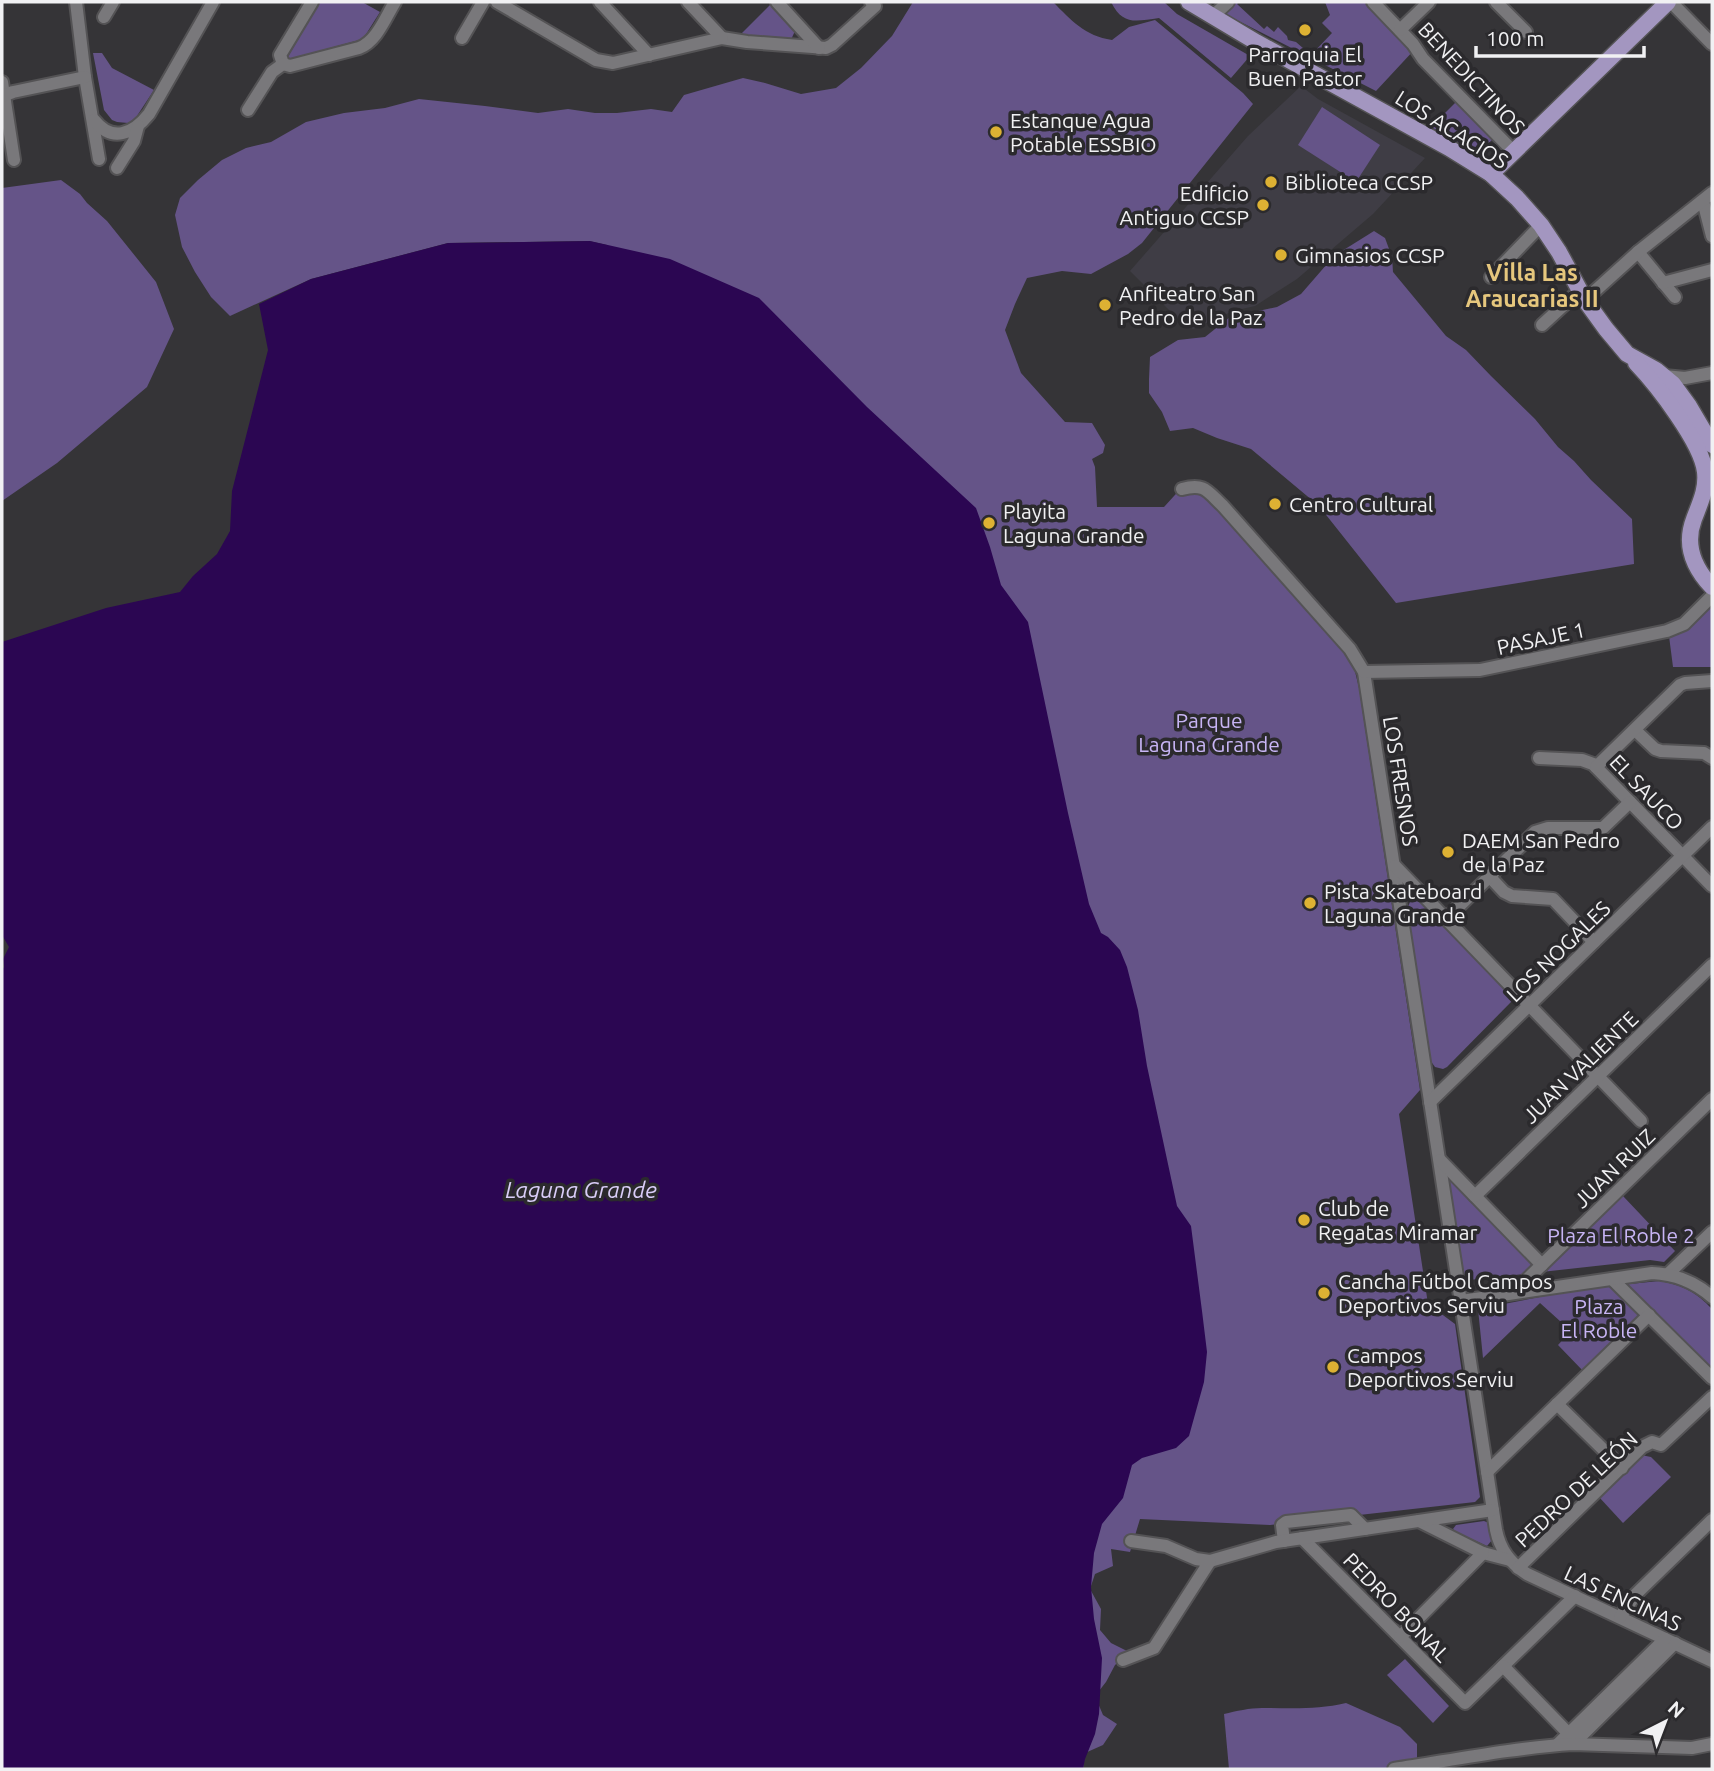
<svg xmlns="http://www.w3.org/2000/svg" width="1714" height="1771" viewBox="0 0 1714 1771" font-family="Ubuntu,sans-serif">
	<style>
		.built { fill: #3f3d45 }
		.green { fill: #655488 }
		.water { fill: #2b0652 }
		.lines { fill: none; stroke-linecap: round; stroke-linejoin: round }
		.minor-casing { stroke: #545355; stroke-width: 16 }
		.major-casing { stroke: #545355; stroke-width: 19 }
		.minor { stroke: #79787b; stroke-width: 12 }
		.major { stroke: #a396c0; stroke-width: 16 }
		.poi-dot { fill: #ddb133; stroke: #2b2a2d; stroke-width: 2.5 }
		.labels { text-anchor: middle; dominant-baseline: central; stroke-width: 7; stroke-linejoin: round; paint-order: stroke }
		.poi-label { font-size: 21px; fill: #f1f1f3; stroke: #2b2a2d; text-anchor: start }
		.street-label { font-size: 21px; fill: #f1f1f3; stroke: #2b2a2d }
		.park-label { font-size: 21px; fill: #c8b5f5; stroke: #2b2a2d }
		.neighbourhood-label { font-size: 23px; font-weight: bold; fill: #e6c77d; stroke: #2b2a2d }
		.water-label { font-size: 23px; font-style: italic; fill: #d9cdf8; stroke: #2b2a2d }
	</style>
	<rect width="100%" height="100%" fill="#353437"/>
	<path class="built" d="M 1301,86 L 1318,99 L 1425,158 L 1373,214 L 1297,279 L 1255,306 L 1233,311 L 1193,329 L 1178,319 L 1130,271 L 1248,136 Z"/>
	<g class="green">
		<path d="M 320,2 L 362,2 L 380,12 L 363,39 L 286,60 Z"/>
		<path d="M 913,2 L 1053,2 C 1071,20 1085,36 1112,40 L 1129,27 L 1155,20 L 1243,93 L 1253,104 L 1142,243 L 1128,254 L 1091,274 L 1062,271 L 1027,278 L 1015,304 L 1005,330 L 1021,373 L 1065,422 L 1092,423 L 1105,445 L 1103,453 L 1092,459 L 1095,467 L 1097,507 L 1164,507 L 1184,485 L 1195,486 L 1335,636 L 1353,663 L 1359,688 L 1420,1090 L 1399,1114 L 1428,1304 L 1455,1324 L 1480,1497 L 1475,1502 L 1270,1525 L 1140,1519 L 1130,1552 L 1111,1549 L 1113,1566 L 1095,1574 L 1090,1589 L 1101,1609 L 1100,1630 L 1111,1643 L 1129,1652 L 1115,1665 L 1106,1682 L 1095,1696 L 1103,1715 L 1117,1724 L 1103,1745 L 1085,1753 L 1083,1769 L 2,1769 L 2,995 L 16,952 L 170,604 L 607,245 L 589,241 L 448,243 L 311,279 L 230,316 L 211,297 L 195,272 L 182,247 L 175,215 L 180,198 L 198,180 L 222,160 L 246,148 L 271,142 L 306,122 L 344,113 L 385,108 L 419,99 L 485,106 L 538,113 L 568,109 L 595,113 L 617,113 L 651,109 L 672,112 L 684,95 L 743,78 L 765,83 L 801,94 L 836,88 L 861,68 L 892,36 Z"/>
		<path d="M 1111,2 L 1164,2 L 1177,14 L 1250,56 L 1231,78 L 1159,18 C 1136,21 1123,26 1111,2 Z"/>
		<path d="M 1232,2 L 1239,2 L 1237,4 L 1264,29 L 1267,26 L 1274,32 L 1278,27 L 1287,36 L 1288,40 L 1296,42 L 1311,55 L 1332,33 L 1322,23 L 1330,15 L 1325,2 L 1367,2 L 1415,49 L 1376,91 L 1221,12 Z"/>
		<path d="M 771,4 L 795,31 L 789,44 L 740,35 Z"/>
		<path d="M 93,53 L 102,53 L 112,68 L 154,90 L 133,122 L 128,123 L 117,122 L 112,120 L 104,110 Z"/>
		<path d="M 1456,102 L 1493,139 L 1478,153 L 1431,127 Z"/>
		<path d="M 1322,107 L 1380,145 L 1356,182 L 1298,145 Z"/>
		<path d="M 61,180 L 80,194 L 87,203 L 107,221 L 156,282 L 174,329 L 147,387 L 57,463 L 2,501 L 2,188 Z"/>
		<path d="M 1374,231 L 1385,238 L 1392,257 L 1393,272 L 1446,336 L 1466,350 L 1491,376 L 1535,419 L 1558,447 L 1574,461 L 1591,480 L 1632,519 L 1634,564 L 1396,603 L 1319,506 L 1251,449 L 1217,438 L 1193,428 L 1170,431 L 1162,412 L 1149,393 L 1149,379 L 1150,357 L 1178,340 L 1205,337 L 1230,317 L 1277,307 L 1301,294 L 1334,256 Z"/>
		<path d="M 1712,605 L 1712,667 L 1673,667 L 1669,636 L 1683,629 Z"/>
		<path d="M 1418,899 L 1422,900 L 1513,997 L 1512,1001 L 1447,1067 L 1443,1069 L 1435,1067 L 1430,1060 L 1406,911 L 1410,902 Z"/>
		<path d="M 1448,1171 L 1542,1269 L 1623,1196 L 1675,1251 L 1664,1262 L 1650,1260 L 1469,1280 L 1463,1272 Z"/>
		<path d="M 1659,1281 C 1683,1285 1696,1292 1712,1309 L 1712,1376 L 1651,1313 L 1585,1373 L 1558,1345 L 1571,1331 L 1540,1303 L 1483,1358 L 1478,1309 L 1581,1289 Z"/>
		<path d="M 1641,1455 L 1651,1457 L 1671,1477 L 1623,1523 L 1599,1497 Z"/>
		<path d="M 1484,1521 L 1489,1523 L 1492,1540 L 1487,1546 L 1456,1532 L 1453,1529 L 1456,1525 Z"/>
		<path d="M 1405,1659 L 1449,1706 L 1433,1723 L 1387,1675 Z"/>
		<path d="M 1346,1703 L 1400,1727 L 1417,1744 L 1417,1763 L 1410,1769 L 1229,1769 L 1224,1714 C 1236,1711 1250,1708 1262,1708 C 1291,1708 1317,1710 1346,1703 Z"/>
	</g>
	<path class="water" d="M 590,241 L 670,259 L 759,298 L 867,407 L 976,508 L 990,547 L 1001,585 L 1028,622 L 1068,813 L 1089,904 L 1101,933 L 1108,937 L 1120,950 L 1127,967 L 1138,1010 L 1147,1066 L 1177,1206 L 1191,1226 L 1202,1311 L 1207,1352 L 1204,1382 L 1189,1436 L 1176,1448 L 1142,1458 L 1132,1465 L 1123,1498 L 1102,1524 L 1094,1553 L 1091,1587 L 1094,1619 L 1102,1658 L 1099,1714 L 1095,1734 L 1085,1759 L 1083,1769 L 2,1769 L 2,970 L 4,967 L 3,959 L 9,947 L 2,935 L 2,642 L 106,608 L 180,592 L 193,576 L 217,554 L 230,531 L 232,491 L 268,350 L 259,304 L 311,279 L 448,243 Z"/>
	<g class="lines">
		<defs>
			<g id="minor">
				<path d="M 76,2 L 85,77 L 99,159"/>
				<path d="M 497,2 L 596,60 L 613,63 L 722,38 L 747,42 L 826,48 L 832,45 L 875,6 L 871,2"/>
				<path d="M 600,2 L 649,55"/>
				<path d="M 688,2 L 722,38"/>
				<path d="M 777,2 L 819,48"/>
				<path d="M 1373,2 L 1413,44 L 1423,59 L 1514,152"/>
				<path d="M 1496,2 L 1526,32"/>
				<path d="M 1671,2 L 1712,44"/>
				<path d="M 104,17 L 113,2"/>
				<path d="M 1212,17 L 1228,2"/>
				<path d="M 1400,30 L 1429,2"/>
				<path d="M 462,38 L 483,2"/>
				<path d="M 283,64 L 280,55 L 312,2"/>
				<path d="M 2,82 L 14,160"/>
				<path d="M 2,96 L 13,92 L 85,77"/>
				<path d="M 248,110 L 272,72 L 283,64 L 290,66 L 359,48 C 377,41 385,18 395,2"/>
				<path d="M 94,120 C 112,143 133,134 149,114 L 213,2"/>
				<path d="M 117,168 L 134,141 L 138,126"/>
				<path d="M 1703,201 L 1712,236"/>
				<path d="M 1638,252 L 1675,297"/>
				<path d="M 1491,277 L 1541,225"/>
				<path d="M 1663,283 L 1712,270"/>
				<path d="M 1585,300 L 1638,252 L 1712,193"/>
				<path d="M 1542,325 L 1580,290"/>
				<path d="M 1664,376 L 1685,378 L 1712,373"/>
				<path d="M 1182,489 C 1205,483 1207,491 1223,506 L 1350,649 L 1364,672 L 1496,1530 C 1500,1550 1510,1563 1527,1574 L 1712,1661"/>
				<path d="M 1364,672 L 1480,670 L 1667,631 L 1684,624 L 1712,596"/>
				<path d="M 1635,730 L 1655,749 L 1661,751 L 1704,753 L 1712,758"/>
				<path d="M 1539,758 L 1582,760 L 1593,764 L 1712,886"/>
				<path d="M 1596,767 L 1680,685 L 1685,683 L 1712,681"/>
				<path d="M 1395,866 L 1641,1121"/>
				<path d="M 1489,876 L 1504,892 L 1512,896 L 1553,899 L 1594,942"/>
				<path d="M 1446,919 L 1535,832 L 1548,828 L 1603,828 L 1630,802"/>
				<path d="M 1430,1102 L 1712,827"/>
				<path d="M 1440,1160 L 1542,1265"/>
				<path d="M 1475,1196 L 1712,965"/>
				<path d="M 1668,1274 L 1712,1232"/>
				<path d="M 1612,1279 L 1712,1378"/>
				<path d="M 1513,1293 L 1712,1099"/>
				<path d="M 1461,1301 L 1652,1273 C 1675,1274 1695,1282 1712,1297"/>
				<path d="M 1557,1404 L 1622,1468"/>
				<path d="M 1487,1472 L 1649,1315"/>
				<path d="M 1419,1521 L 1483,1553 L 1510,1560"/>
				<path d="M 1302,1538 L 1465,1703 L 1575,1596"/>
				<path d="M 1284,1541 L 1282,1525 L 1286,1522 L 1351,1515 L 1365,1529"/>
				<path d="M 1210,1561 L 1276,1542 L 1493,1510"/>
				<path d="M 1518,1568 L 1642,1447 L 1652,1442 L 1661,1445 L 1712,1397"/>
				<path d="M 1620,1617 L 1636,1594 L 1712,1520"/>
				<path d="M 1400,1637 L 1483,1553"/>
				<path d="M 1123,1660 L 1154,1648 L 1210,1561 L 1196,1559 L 1166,1546 L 1131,1541"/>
				<path d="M 1503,1666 L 1569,1734"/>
				<path d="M 1573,1744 L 1675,1643"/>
				<path d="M 1557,1745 L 1665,1639"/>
				<path d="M 1394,1769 C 1453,1760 1513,1748 1573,1744 L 1692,1748 L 1712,1744"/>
			</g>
			<g id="major">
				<path d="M 1189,2 L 1256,42 L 1449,148 L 1491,174 L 1517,198 L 1541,225 L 1559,252 L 1585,300 L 1606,329 L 1627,354 L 1656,370 L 1673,384 L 1689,406 L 1712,445"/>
				<path d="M 1491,174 L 1668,2"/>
				<path d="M 1636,363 C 1657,385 1702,443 1705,472 C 1707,489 1700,503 1694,519 C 1684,545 1694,568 1712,587"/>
			</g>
		</defs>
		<use href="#minor" class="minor-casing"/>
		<use href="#major" class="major-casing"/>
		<use href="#minor" class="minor"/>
		<use href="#major" class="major"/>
	</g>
	<g class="poi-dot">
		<circle cx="1305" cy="30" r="7"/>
		<circle cx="996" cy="132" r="7"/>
		<circle cx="1271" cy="182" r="7"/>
		<circle cx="1263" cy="205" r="7"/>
		<circle cx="1281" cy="255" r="7"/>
		<circle cx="1105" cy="305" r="7"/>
		<circle cx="1275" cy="504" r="7"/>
		<circle cx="989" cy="523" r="7"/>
		<circle cx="1448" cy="852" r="7"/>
		<circle cx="1310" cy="903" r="7"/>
		<circle cx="1304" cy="1220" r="7"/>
		<circle cx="1324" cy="1293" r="7"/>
		<circle cx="1333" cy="1367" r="7"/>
	</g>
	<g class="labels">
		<g class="poi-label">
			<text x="1305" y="54" text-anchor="middle">Parroquia El<tspan x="1305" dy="24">Buen Pastor</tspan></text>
			<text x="1010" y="120">Estanque Agua<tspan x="1010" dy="24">Potable ESSBIO</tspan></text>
			<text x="1285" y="182">Biblioteca CCSP</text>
			<text x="1249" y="193" text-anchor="end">Edificio<tspan x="1249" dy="24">Antiguo CCSP</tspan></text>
			<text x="1295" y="255">Gimnasios CCSP</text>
			<text x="1119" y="293">Anfiteatro San<tspan x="1119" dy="24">Pedro de la Paz</tspan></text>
			<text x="1289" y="504">Centro Cultural</text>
			<text x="1003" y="511">Playita<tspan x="1003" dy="24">Laguna Grande</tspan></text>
			<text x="1462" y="840">DAEM San Pedro<tspan x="1462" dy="24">de la Paz</tspan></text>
			<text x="1324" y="891">Pista Skateboard<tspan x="1324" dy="24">Laguna Grande</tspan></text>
			<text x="1318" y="1208">Club de<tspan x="1318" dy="24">Regatas Miramar</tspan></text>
			<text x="1338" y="1281">Cancha Fútbol Campos<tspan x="1338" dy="24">Deportivos Serviu</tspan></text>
			<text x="1347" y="1355">Campos<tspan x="1347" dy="24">Deportivos Serviu</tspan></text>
		</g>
		<g class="street-label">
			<text transform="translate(1472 78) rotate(47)">BENEDICTINOS</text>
			<text transform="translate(1452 129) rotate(32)">LOS ACACIOS</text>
			<text transform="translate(1541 638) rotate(-12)">PASAJE 1</text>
			<text transform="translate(1401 781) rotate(81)">LOS FRESNOS</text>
			<text transform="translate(1647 792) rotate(46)">EL SAUCO</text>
			<text transform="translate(1558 951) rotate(-44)">LOS NOGALES</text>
			<text transform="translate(1580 1067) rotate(-44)">JUAN VALIENTE</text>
			<text transform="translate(1614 1168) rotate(-44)">JUAN RUIZ</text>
			<text transform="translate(1576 1489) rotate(-43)">PEDRO DE LEÓN</text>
			<text transform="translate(1623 1598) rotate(25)">LAS ENCINAS</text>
			<text transform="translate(1397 1607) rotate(46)">PEDRO BONAL</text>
		</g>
		<g class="park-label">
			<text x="1209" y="720">Parque<tspan x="1209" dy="24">Laguna Grande</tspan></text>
			<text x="1621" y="1235">Plaza El Roble 2</text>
			<text x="1599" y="1306">Plaza<tspan x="1599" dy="24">El Roble</tspan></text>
		</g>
		<g class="neighbourhood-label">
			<text x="1532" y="272">Villa Las<tspan x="1532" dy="26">Araucarias II</tspan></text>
		</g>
		<g class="water-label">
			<text x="581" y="1189">Laguna Grande</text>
		</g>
	</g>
	<rect width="1714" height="1771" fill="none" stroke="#f1f1f3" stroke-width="7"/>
	<g transform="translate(1665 1722) rotate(42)" stroke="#2b2a2d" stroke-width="5" paint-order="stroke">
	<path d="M0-5L12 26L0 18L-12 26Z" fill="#f1f1f3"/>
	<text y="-10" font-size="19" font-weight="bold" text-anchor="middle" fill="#f1f1f3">N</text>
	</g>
	<path d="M1476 46v10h168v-10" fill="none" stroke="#f1f1f3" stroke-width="3.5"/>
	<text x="1486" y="46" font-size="21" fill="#f1f1f3" stroke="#2b2a2d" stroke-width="5" paint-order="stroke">100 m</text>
</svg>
